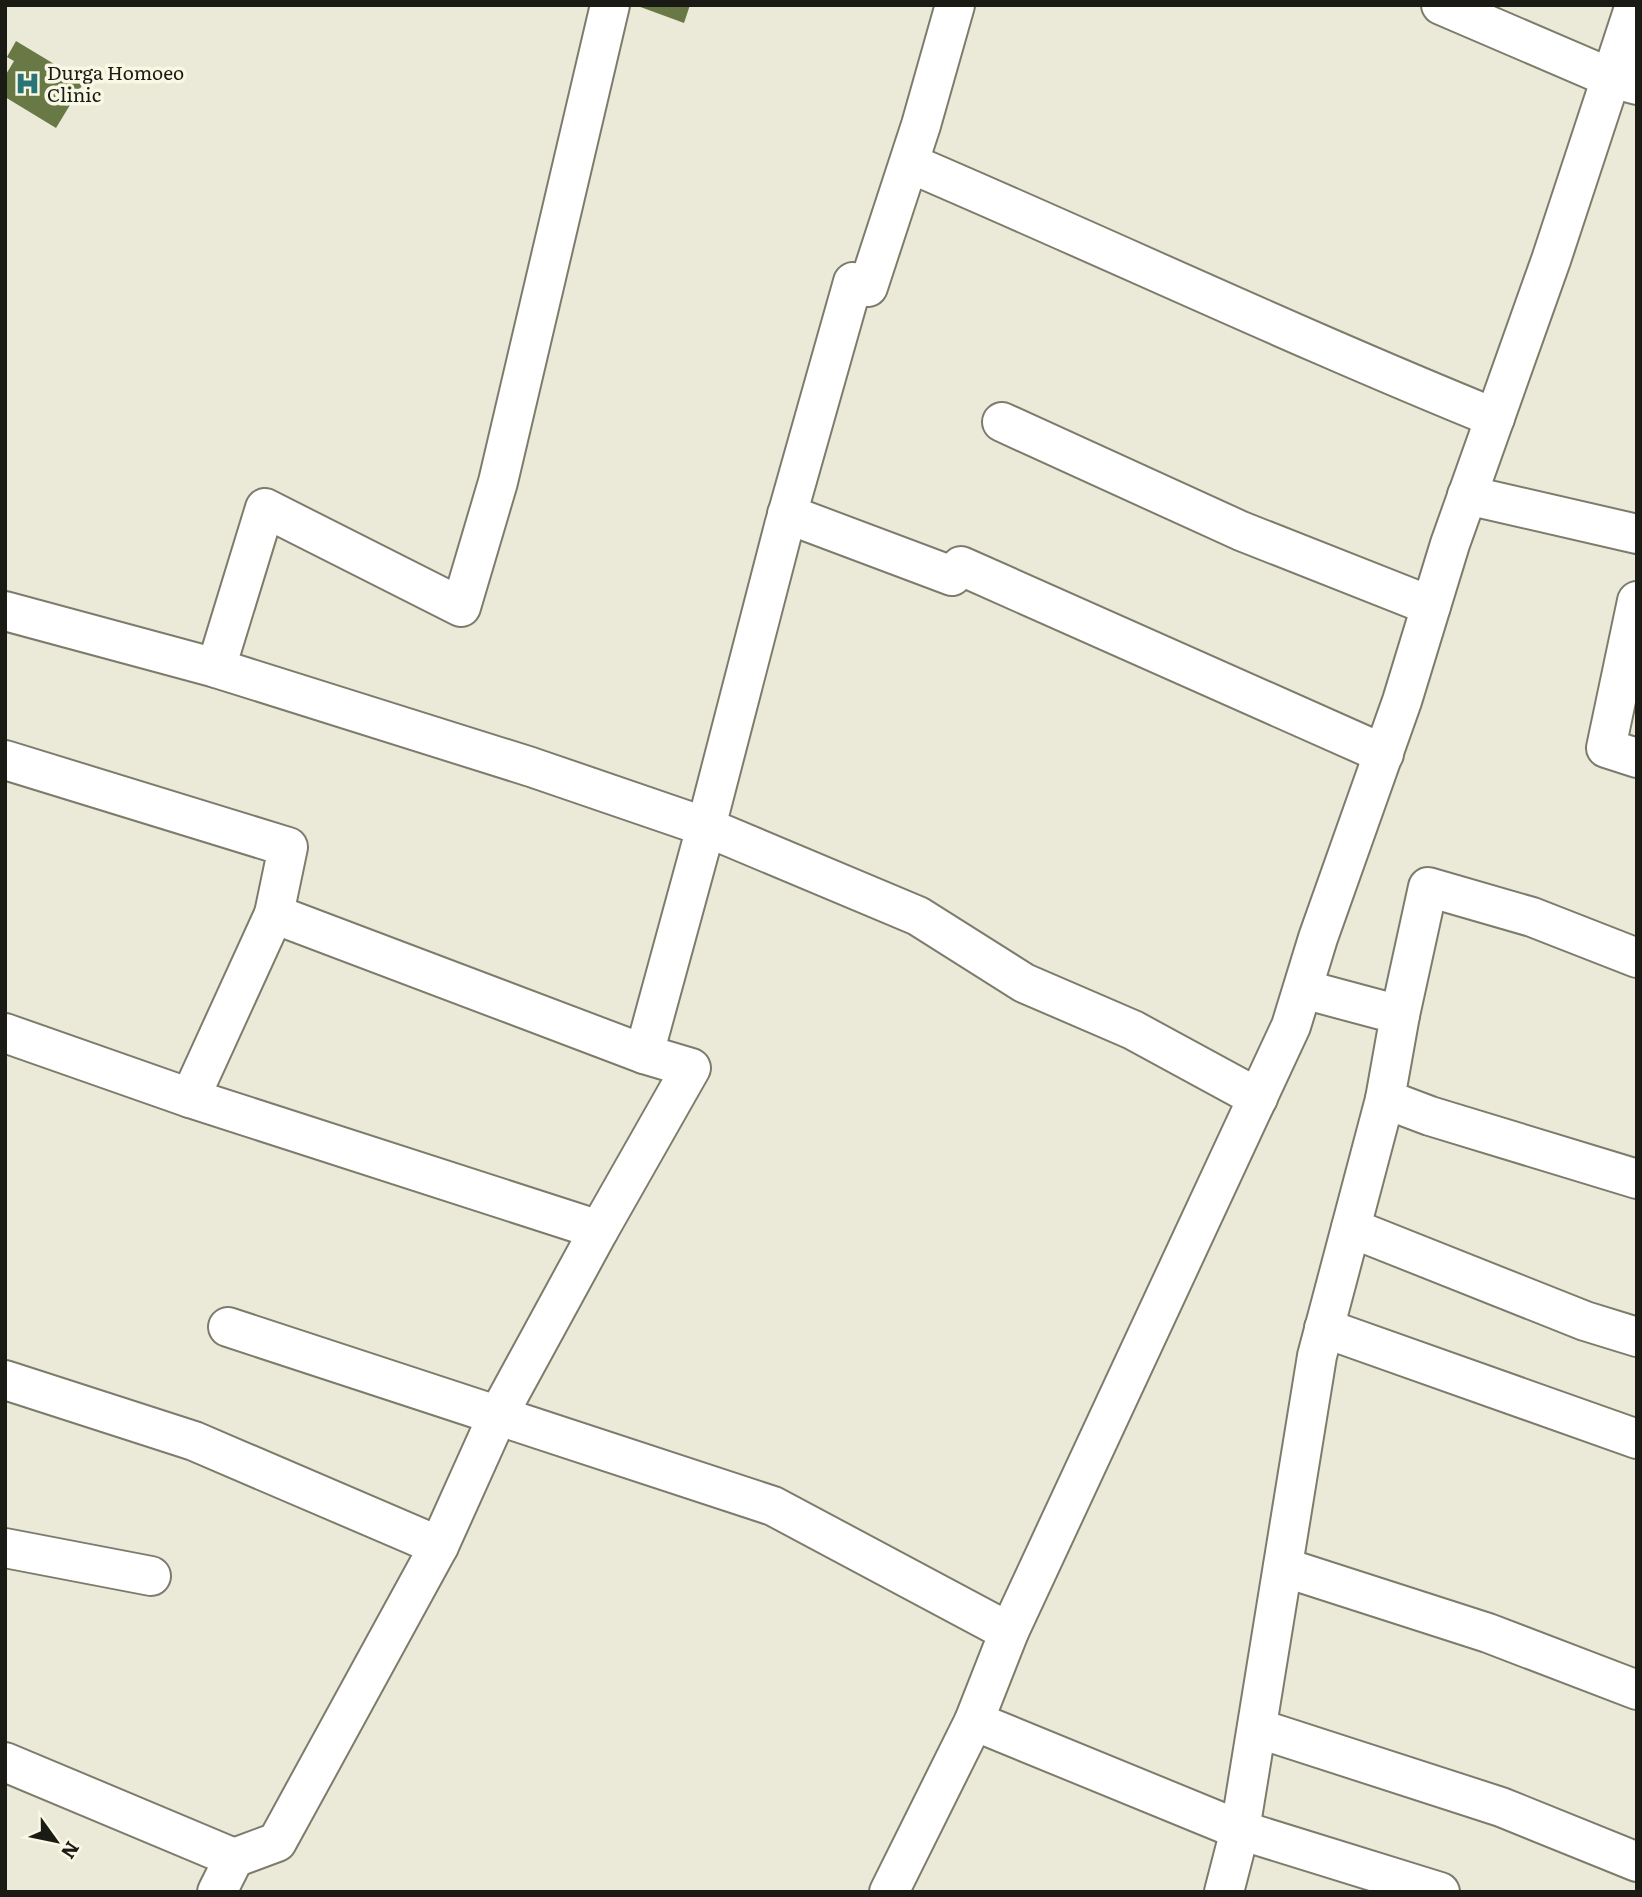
<svg xmlns="http://www.w3.org/2000/svg" width="1642" height="1897" viewBox="0 0 1642 1897" font-family="Literata,serif">
	<style>
		.building { fill: #687946 }
		.lines { fill: none; stroke-linecap: round; stroke-linejoin: round }
		.minor-casing { stroke: #7d7c6c; stroke-width: 42 }
		.tertiary-casing { stroke: #7d7c6c; stroke-width: 42 }
		.minor { stroke: #fff; stroke-width: 38 }
		.tertiary { stroke: #fff; stroke-width: 38 }
		.labels { text-anchor: middle; dominant-baseline: central; stroke-width: 7; stroke-linejoin: round; paint-order: stroke }
		.poi-label { font-size: 19px; fill: #1b1b15; stroke: #f8f8e5; text-anchor: start }
	</style>
	<rect width="100%" height="100%" fill="#ebead8"/>
	<g class="building">
		<path d="M 635,5 L 690,5 L 684,23 Z"/>
		<path d="M 16,41 L 84,82 L 56,128 L 5,97 L 5,76 L 14,61 L 7,57 Z"/>
	</g>
	<g class="lines">
		<defs>
			<g id="minor">
				<path d="M 955,5 L 921,125 L 868,287 L 853,282 L 784,526 L 706,827 L 918,916 L 1024,983 L 1133,1030 L 1258,1098"/>
				<path d="M 1441,5 L 1611,78 L 1637,85"/>
				<path d="M 909,163 C 1105,247 1298,338 1495,418"/>
				<path d="M 1002,422 L 1241,531 L 1431,606"/>
				<path d="M 1467,495 L 1637,534"/>
				<path d="M 787,514 L 952,576 L 961,566 L 1384,754"/>
				<path d="M 1637,601 L 1606,748 L 1637,758"/>
				<path d="M 5,611 L 216,668"/>
				<path d="M 5,760 L 288,847 L 274,914 L 644,1054 L 706,827 L 531,767 L 216,668 L 265,508 L 461,607 L 498,482 L 610,5"/>
				<path d="M 1303,989 L 1400,1015 L 1385,1099 L 1430,1116 L 1637,1179"/>
				<path d="M 1400,1015 L 1428,887 L 1532,917 L 1637,958"/>
				<path d="M 5,1033 L 190,1098 L 274,914"/>
				<path d="M 190,1098 L 599,1230 L 691,1068 L 644,1054"/>
				<path d="M 1351,1228 L 1585,1321 L 1637,1337"/>
				<path d="M 228,1327 L 773,1506 L 1009,1632"/>
				<path d="M 1324,1328 L 1637,1439"/>
				<path d="M 5,1380 L 194,1441 L 439,1546"/>
				<path d="M 5,1548 L 151,1576"/>
				<path d="M 1283,1567 L 1488,1633 L 1637,1690"/>
				<path d="M 974,1721 L 1240,1830 L 1440,1892"/>
				<path d="M 1257,1728 L 1501,1807 L 1637,1862"/>
				<path d="M 5,1762 L 234,1858"/>
				<path d="M 217,1892 L 234,1858 L 277,1842 L 439,1546 L 497,1417 L 599,1230"/>
				<path d="M 1224,1892 L 1240,1830 L 1317,1356 L 1385,1099"/>
			</g>
			<path id="tertiary" d="M 889,1892 L 974,1721 L 1009,1632 L 1291,1026 L 1318,938 L 1402,701 L 1450,544 L 1551,260 L 1635,5"/>
		</defs>
		<use href="#minor" class="minor-casing"/>
		<use href="#tertiary" class="tertiary-casing"/>
		<use href="#minor" class="minor"/>
		<use href="#tertiary" class="tertiary"/>
	</g>
	<defs>
		<symbol id="hospital-bare" viewBox="-9 -9 18 18"><path d="M-5-5h3v3.5h4V-5h3V5h-3V1.5h-4V5h-3Z" fill="#2a7478" stroke="#f8f8e5" stroke-width="2.5" paint-order="stroke"/></symbol>
	</defs>
	<g fill-rule="evenodd">
		<use href="#hospital-bare" x="10" y="66" width="35" height="35"/>
	</g>
	<g class="labels">
		<g class="poi-label">
			<text x="47" y="72">Durga Homoeo<tspan x="47" dy="22">Clinic</tspan></text>
		</g>
	</g>
	<rect width="1642" height="1897" fill="none" stroke="#1b1b15" stroke-width="14"/>
	<g transform="translate(56 1841) rotate(123)" stroke="#f8f8e5" stroke-width="5" paint-order="stroke">
	<path d="M0-5L12 26L0 18L-12 26Z" fill="#1b1b15"/>
	<text y="-10" font-size="19" font-weight="bold" text-anchor="middle" fill="#1b1b15">N</text>
	</g>
</svg>
